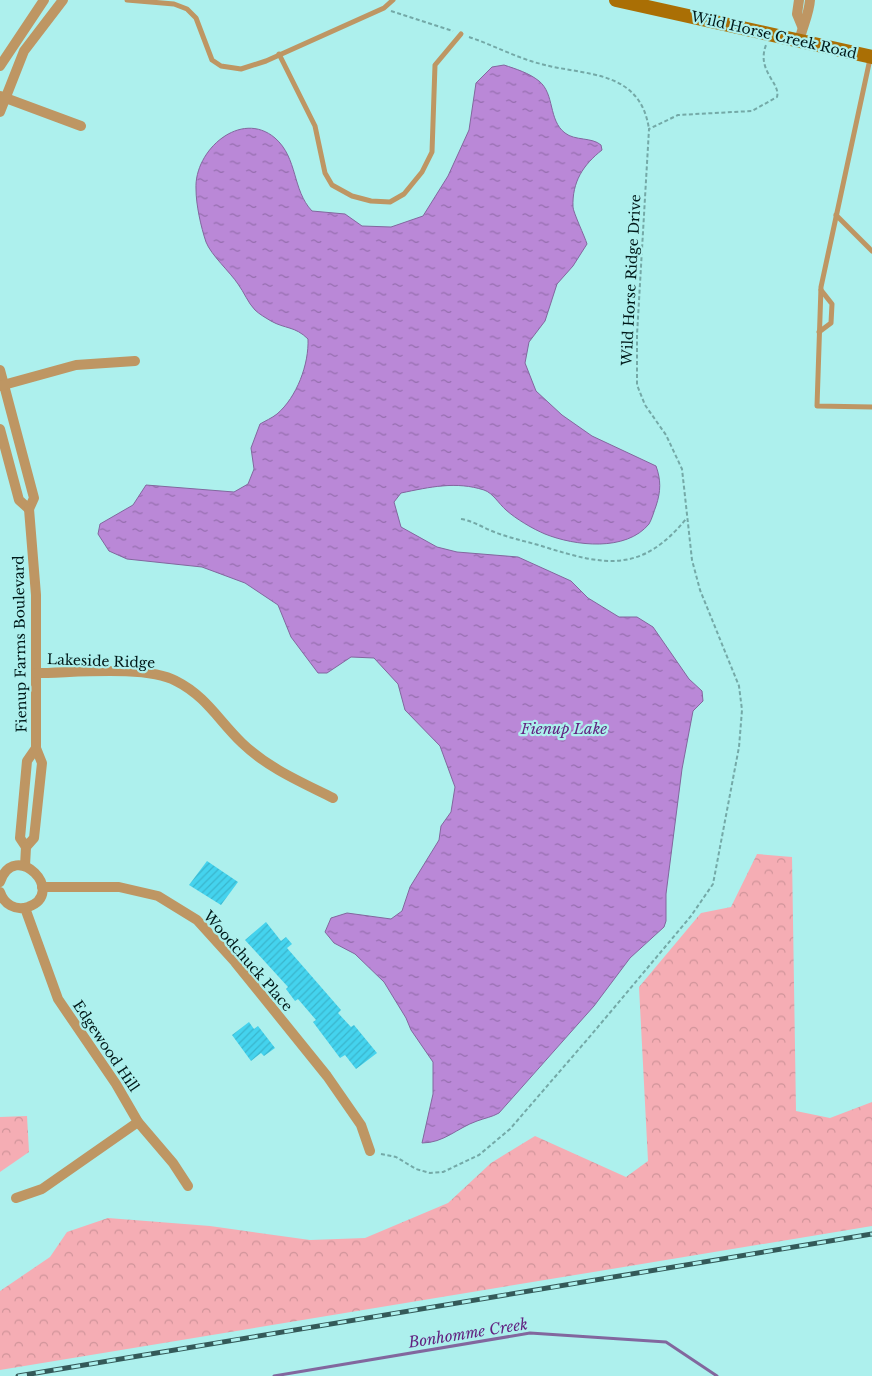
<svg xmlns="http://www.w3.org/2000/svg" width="872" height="1376" viewBox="0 0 872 1376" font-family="'Libre Baskerville',serif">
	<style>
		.forest { fill: url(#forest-crowns) }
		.water { fill: url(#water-ripples); stroke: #82679e }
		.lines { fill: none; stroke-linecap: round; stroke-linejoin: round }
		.stream { stroke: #82679e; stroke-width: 3 }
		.building { fill: url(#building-hatch) }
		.path { stroke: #74a9a7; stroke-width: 2; stroke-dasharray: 4 2.5; stroke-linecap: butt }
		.service { stroke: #be9663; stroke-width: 5 }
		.minor { stroke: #be9663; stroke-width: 10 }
		.secondary { stroke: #aa6f05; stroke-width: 14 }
		.rail-casing { stroke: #345a59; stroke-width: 5 }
		.rail { stroke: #adf0ed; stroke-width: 3; stroke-dasharray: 9; stroke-linecap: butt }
		.labels { text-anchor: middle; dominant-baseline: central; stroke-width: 4.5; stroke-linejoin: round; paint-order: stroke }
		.street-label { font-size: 14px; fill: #001919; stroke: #adf0ed }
		.water-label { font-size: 15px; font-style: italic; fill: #622380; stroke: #adf0ed }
	</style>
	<defs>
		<pattern id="forest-crowns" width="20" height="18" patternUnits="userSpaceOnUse" patternTransform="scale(1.25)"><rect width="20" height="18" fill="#f5adb4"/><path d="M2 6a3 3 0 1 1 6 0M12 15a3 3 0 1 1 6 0" fill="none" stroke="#d0949a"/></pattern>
		<pattern id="water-ripples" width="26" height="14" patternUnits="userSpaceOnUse" patternTransform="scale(1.25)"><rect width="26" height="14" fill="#ba88d7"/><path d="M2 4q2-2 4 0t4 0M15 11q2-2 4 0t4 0" fill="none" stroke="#956eae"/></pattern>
		<pattern id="building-hatch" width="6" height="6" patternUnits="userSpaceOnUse" patternTransform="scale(1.25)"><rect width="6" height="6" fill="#44d3ee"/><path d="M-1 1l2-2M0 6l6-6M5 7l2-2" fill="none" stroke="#3ab5cc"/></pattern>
	</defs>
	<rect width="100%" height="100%" fill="#adf0ed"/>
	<g class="forest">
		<path d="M 757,854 L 792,857 L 796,1111 L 830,1118 L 872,1102 L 872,1226 L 0,1370 L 0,1291 L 50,1257 L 67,1232 L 108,1218 L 210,1226 L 310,1240 L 365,1238 L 448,1203 L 491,1163 L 535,1136 L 626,1177 L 648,1161 L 639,987 L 701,913 L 731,907 Z"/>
		<path d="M 27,1116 L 29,1152 L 0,1172 L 0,1117 Z"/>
	</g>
	<path class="water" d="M 504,65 C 516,69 529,73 539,81 C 555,94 548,120 565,133 C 575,141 592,137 601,145 L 602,150 C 583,165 572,182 573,207 C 573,212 585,237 587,244 L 573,266 L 557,284 L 545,321 L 529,342 L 525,363 L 536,391 L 562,415 L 592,436 L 656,466 C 661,480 661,491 656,506 C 654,511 652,519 649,524 C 626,552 575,546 545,534 C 533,529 516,519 506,510 C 499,504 493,493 484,490 C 456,481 430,487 401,493 L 394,502 L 401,527 L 437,547 L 457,552 L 518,557 L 571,581 L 588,598 L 619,617 L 637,617 L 653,627 L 689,679 L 702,691 L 703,701 L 693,711 L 682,769 L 666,894 L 666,921 L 664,927 L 630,958 L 594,1006 L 499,1113 C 492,1117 485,1118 477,1121 C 457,1128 444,1143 422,1143 L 433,1094 L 433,1062 L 411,1030 L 406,1018 L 384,982 L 355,954 L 334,943 L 325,932 L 331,918 L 347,913 L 391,919 L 402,911 L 410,887 L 439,840 L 441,826 L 451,812 L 455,787 L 440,746 L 405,710 L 398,684 L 374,658 L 351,657 L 327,673 L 318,673 L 291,637 L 278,605 L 245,583 L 202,567 L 127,559 L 109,551 L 98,534 L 100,524 L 133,505 L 146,485 L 234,492 L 248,484 L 254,469 L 251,448 L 260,424 C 265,421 272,418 277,414 C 297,397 309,364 308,339 C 295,326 285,329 271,321 C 266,318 259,314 255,310 C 248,303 244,292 238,284 C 230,272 211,255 206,242 C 201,227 196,205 196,189 C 194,150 241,109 275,138 C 298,158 292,190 312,211 L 345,214 L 362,226 L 391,227 L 423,216 L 448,176 L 469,130 L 476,83 L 492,67 Z"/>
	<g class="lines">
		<path class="stream" d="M 274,1376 L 530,1333 L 666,1342 L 717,1376"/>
	</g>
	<g class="building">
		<path d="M 207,861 L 238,882 L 221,905 L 189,885 Z"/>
		<path d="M 266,922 L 281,941 L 286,937 L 292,944 L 287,948 L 341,1010 L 338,1013 L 351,1027 L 354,1025 L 377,1053 L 356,1069 L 345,1055 L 340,1058 L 313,1022 L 316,1020 L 298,999 L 295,1001 L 286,989 L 288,987 L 245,940 Z"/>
		<path d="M 249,1022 L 254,1029 L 258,1026 L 275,1048 L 264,1056 L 261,1053 L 251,1061 L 232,1035 Z"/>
	</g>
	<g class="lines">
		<g class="path">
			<path d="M 391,11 L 453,31"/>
			<path d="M 469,37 C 493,45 517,58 541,64 C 585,76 640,69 649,129"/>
			<path d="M 461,519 C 474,521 485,529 497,533 C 513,539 529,542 545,547 C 605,566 642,573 686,519"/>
			<path d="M 381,1154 L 396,1157 L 416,1169 L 430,1173 L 443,1172 L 479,1155 L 510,1129 L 592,1034 L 691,916 L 713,884 L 739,747 L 742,710 L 739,686 L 700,590 L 692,560 L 682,469 L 666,435 L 645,405 L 637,385 L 637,335 L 649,129 L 678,115 L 752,111 L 777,97 C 781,83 756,71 766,45"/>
		</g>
		<g class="service">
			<path d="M 127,0 L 174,4 L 187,9 L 196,18 L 212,60 L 221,66 L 241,69 L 266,61 L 384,8 L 393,0"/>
			<path d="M 279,54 L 315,126 L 325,173 L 332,185 L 352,196 L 371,201 L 390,202 L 404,194 L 422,172 L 432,152 L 435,65 L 461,34"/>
			<path d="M 870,59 L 821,287 L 817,406 L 872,407"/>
			<path d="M 836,215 L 872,251"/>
			<path d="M 819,332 L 831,323 L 832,304 L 821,290"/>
		</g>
		<g class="minor">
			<path d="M 799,0 L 797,14 L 802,26"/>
			<path d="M 799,42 C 802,27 809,15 810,0"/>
			<path d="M 0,66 L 44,0"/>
			<path d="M 0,96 L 81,126"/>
			<path d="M 0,112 L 24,51 L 63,0"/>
			<path d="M 0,370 L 34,498 L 29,509 L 19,500 L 0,429"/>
			<path d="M 0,386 L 76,365 L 135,361"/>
			<path d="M 29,509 L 36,595 L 36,748 L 42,763 L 34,838 L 26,847 L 20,838 L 27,761 L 36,748"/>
			<path d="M 36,673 C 72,673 146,665 176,681 C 206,696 219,721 242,743 C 268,768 301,782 333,798"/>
			<path d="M 25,866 L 26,847"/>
			<path d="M 0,882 C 15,838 68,893 28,907 C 15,911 4,904 0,892"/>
			<path d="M 42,887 L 119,887 L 158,896 L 197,920 L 235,962 L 327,1076 L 361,1125 L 370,1151"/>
			<path d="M 25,908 L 58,999 L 116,1084 L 138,1122 L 173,1163 L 188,1186"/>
			<path d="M 16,1198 L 42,1189 L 138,1122"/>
		</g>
		<path class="secondary" d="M 616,0 L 872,57"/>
		<defs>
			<path id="rail" d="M 18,1376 L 872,1234"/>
		</defs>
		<use href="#rail" class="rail-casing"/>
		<use href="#rail" class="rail"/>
	</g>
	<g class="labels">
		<g class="street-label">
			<text transform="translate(774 35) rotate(13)">Wild Horse Creek Road</text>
			<text transform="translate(631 280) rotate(-87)">Wild Horse Ridge Drive</text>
			<text transform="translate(20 644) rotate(-91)">Fienup Farms Boulevard</text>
			<text transform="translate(101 661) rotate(2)">Lakeside Ridge</text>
			<text transform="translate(248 961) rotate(49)">Woodchuck Place</text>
			<text transform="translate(106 1046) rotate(56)">Edgewood Hill</text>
		</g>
		<g class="water-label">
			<text x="564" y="728">Fienup Lake</text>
			<text transform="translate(468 1333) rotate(-9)">Bonhomme Creek</text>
		</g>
	</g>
</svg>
